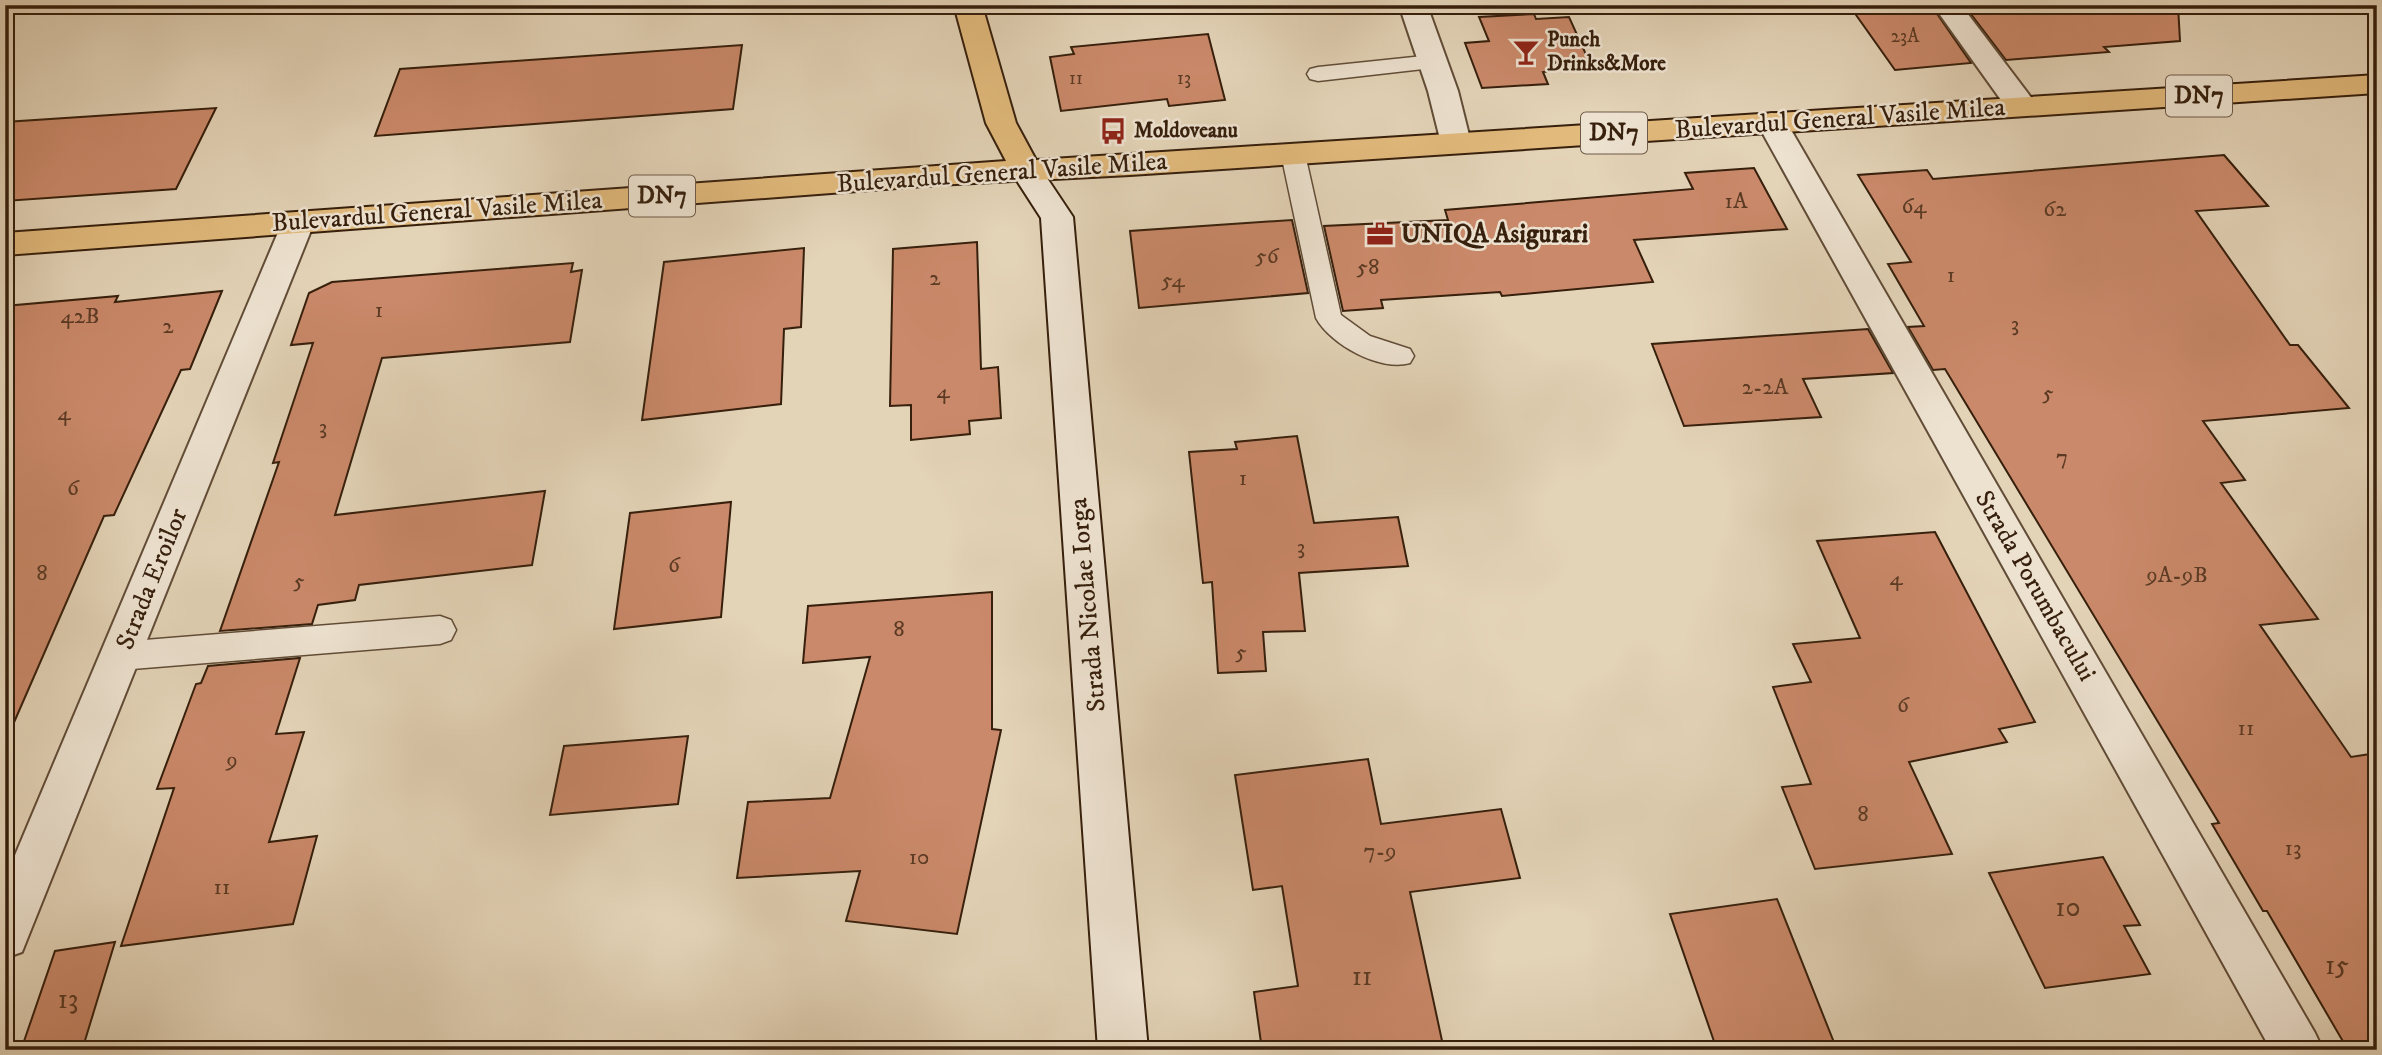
<svg xmlns="http://www.w3.org/2000/svg" width="2382" height="1055" viewBox="0 0 2382 1055" font-family="'IM FELL DW Pica',serif">
	<style>
		.building { fill: #ca896a; stroke: #361f0c; stroke-width: 2 }
		.lines { fill: none; stroke-linecap: round; stroke-linejoin: round }
		.service-casing { stroke: #614c37; stroke-width: 3 }
		.minor-casing { stroke: #614c37; stroke-width: 4 }
		.secondary-casing { stroke: #361f0c; stroke-width: 4 }
		.primary-casing { stroke: #361f0c; stroke-width: 4 }
		.service { fill: #ede2d0; fill-rule: evenodd }
		.minor { fill: #ede2d0; fill-rule: evenodd }
		.secondary { fill: #ede2d0; fill-rule: evenodd }
		.primary { fill: #e2ba7c; fill-rule: evenodd }
		.labels { text-anchor: middle; dominant-baseline: central; stroke-width: 5; stroke-linejoin: round; paint-order: stroke }
		.far-number-label { font-size: 19px; fill: #5b3a24 }
		.far-poi-label { font-size: 21px; font-weight: bold; fill: #361f0c; stroke: #ede2d0; text-anchor: start }
		.number-label { font-size: 23px; fill: #5b3a24 }
		.shield { fill: #ede2d0; stroke: #6d5a47; stroke-width: 2 }
		.shield-label { font-size: 24px; font-weight: bold; fill: #361f0c }
		.street-label { font-size: 26px; fill: #361f0c; stroke: #ede2d0 }
		.poi-label { font-size: 26px; font-weight: bold; fill: #361f0c; stroke: #ede2d0; text-anchor: start }
		.near-number-label { font-size: 28px; fill: #5b3a24 }
	</style>
	<rect width="100%" height="100%" fill="#e3d3b7"/>
	<filter id="stains"><feTurbulence type="fractalNoise" baseFrequency=".00286" numOctaves="4"/><feColorMatrix values="0 0 0 0 .2 0 0 0 0 .09 0 0 0 0 .02 0 0 0 .5 -.17"/></filter>
	<radialGradient id="worn" r=".72"><stop offset=".6" stop-color="#630" stop-opacity="0"/><stop offset="1" stop-color="#630" stop-opacity=".3"/></radialGradient>
	<g class="building">
		<path d="M 1849,5 L 1931,5 L 1971,63 L 1895,70 Z"/>
		<path d="M 1964,5 L 2178,5 L 2180,41 L 2104,47 L 2109,52 L 2006,60 Z"/>
		<path d="M 1534,14 L 1536,19 L 1569,17 L 1589,61 L 1550,63 L 1554,71 L 1543,72 L 1548,84 L 1482,88 L 1465,43 L 1489,41 L 1479,17 Z"/>
		<path d="M 1208,34 L 1225,100 L 1169,106 L 1167,99 L 1061,111 L 1050,57 L 1074,54 L 1071,47 Z"/>
		<path d="M 742,45 L 733,109 L 375,136 L 400,69 Z"/>
		<path d="M 216,108 L 176,189 L 5,201 L 5,122 Z"/>
		<path d="M 2224,155 L 2268,206 L 2196,211 L 2290,345 L 2298,345 L 2349,408 L 2203,421 L 2245,480 L 2221,483 L 2318,619 L 2260,625 L 2351,757 L 2377,753 L 2377,1050 L 2348,1050 L 2267,911 L 2263,911 L 2212,824 L 2219,823 L 1945,369 L 1933,370 L 1908,327 L 1924,326 L 1888,264 L 1911,262 L 1858,175 L 1927,170 L 1933,179 Z"/>
		<path d="M 1754,168 L 1787,229 L 1634,240 L 1653,282 L 1502,296 L 1500,292 L 1381,300 L 1383,308 L 1343,311 L 1324,226 L 1448,220 L 1445,210 L 1693,189 L 1685,173 Z"/>
		<path d="M 1292,220 L 1308,293 L 1139,308 L 1130,231 Z"/>
		<path d="M 977,242 L 981,369 L 998,367 L 1001,418 L 969,421 L 970,434 L 911,440 L 911,405 L 890,406 L 893,249 Z"/>
		<path d="M 804,248 L 801,327 L 784,329 L 781,404 L 642,420 L 664,262 Z"/>
		<path d="M 573,263 L 571,272 L 582,270 L 570,342 L 382,358 L 335,515 L 545,491 L 532,565 L 359,585 L 355,600 L 318,605 L 312,624 L 220,631 L 279,462 L 273,463 L 313,343 L 291,345 L 309,293 L 332,282 Z"/>
		<path d="M 222,291 L 190,369 L 181,370 L 114,515 L 104,516 L 5,743 L 5,306 L 118,296 L 115,302 Z"/>
		<path d="M 1868,329 L 1893,373 L 1803,379 L 1821,417 L 1684,426 L 1652,344 Z"/>
		<path d="M 1297,436 L 1314,523 L 1398,517 L 1408,566 L 1299,573 L 1305,631 L 1263,632 L 1266,671 L 1218,673 L 1212,582 L 1203,583 L 1189,452 L 1237,449 L 1235,442 Z"/>
		<path d="M 731,502 L 721,617 L 614,629 L 630,513 Z"/>
		<path d="M 1935,532 L 2035,722 L 1999,729 L 2007,742 L 1909,762 L 1952,854 L 1815,869 L 1782,787 L 1811,784 L 1773,687 L 1811,682 L 1793,644 L 1860,638 L 1817,541 Z"/>
		<path d="M 992,592 L 992,729 L 1001,730 L 957,934 L 846,921 L 860,871 L 737,878 L 748,802 L 830,798 L 870,657 L 803,663 L 808,606 Z"/>
		<path d="M 300,658 L 276,734 L 304,732 L 269,842 L 317,836 L 293,924 L 121,946 L 174,788 L 157,789 L 196,684 L 201,683 L 208,666 Z"/>
		<path d="M 688,736 L 678,804 L 550,815 L 564,746 Z"/>
		<path d="M 1368,759 L 1381,824 L 1501,809 L 1520,878 L 1410,892 L 1444,1050 L 1262,1050 L 1254,992 L 1298,986 L 1282,886 L 1253,890 L 1235,775 Z"/>
		<path d="M 2103,857 L 2140,925 L 2124,926 L 2150,974 L 2045,988 L 1989,873 Z"/>
		<path d="M 1777,899 L 1837,1050 L 1717,1050 L 1670,914 Z"/>
		<path d="M 115,942 L 83,1047 L 21,1050 L 55,951 Z"/>
	</g>
	<g class="lines">
		<defs>
			<g id="service">
				<path d="M 1433,55 L 1441,57 L 1444,62 L 1441,67 L 1318,81 L 1310,79 L 1307,74 L 1310,69 L 1318,67 Z"/>
				<path d="M 1293,146 L 1301,148 L 1305,154 L 1341,315 L 1370,336 L 1410,349 L 1414,356 L 1410,363 C 1380,372 1330,344 1316,318 L 1281,154 L 1285,148 Z"/>
				<path d="M 440,616 L 451,620 L 456,630 L 451,640 L 440,644 L 120,670 L 109,666 L 104,656 L 109,646 L 120,642 Z"/>
			</g>
			<g id="minor">
				<path d="M 1399,5 L 1427,5 L 1458,91 L 1471,143 L 1467,150 L 1456,153 L 1445,150 L 1441,143 L 1428,91 Z"/>
				<path d="M 1933,5 L 1961,5 L 2033,100 L 2037,107 L 2033,114 L 2022,116 L 2011,114 Z"/>
				<path d="M 1772,113 L 1783,116 L 1787,123 L 2315,1033 L 2323,1050 L 2271,1050 L 1757,123 L 1761,116 Z"/>
				<path d="M 298,212 L 309,215 L 314,223 L 22,952 L 5,958 L 5,879 L 282,223 L 287,215 Z"/>
			</g>
			<path id="secondary" d="M 1026,160 L 1037,163 L 1073,217 L 1148,1050 L 1098,1050 L 1041,218 L 1010,170 L 1015,163 Z"/>
			<path id="primary" d="M 954,5 L 982,5 L 1016,123 L 1036,160 L 2377,75 L 2377,93 L 1130,175 L 937,185 L 5,255 L 5,233 L 1006,161 L 986,123 Z"/>
		</defs>
		<use href="#service" class="service-casing"/>
		<use href="#minor" class="minor-casing"/>
		<use href="#secondary" class="secondary-casing"/>
		<use href="#primary" class="primary-casing"/>
		<use href="#service" class="service"/>
		<use href="#minor" class="minor"/>
		<use href="#secondary" class="secondary"/>
		<use href="#primary" class="primary"/>
	</g>
	<defs>
		<symbol id="bar-bare" viewBox="-9 -9 18 18"><path d="M-6-5H6L.8 .8V4.5H3.5V6h-7V4.5H-.8V.8Z" fill="#8f2418" stroke="#ede2d0" stroke-width="2.5" paint-order="stroke"/></symbol>
		<symbol id="bus-bare" viewBox="-9 -9 18 18"><path d="M-5-6H5V4H4V6H2V4H-2V6H-4V4H-5ZM-3.5-4V0h7V-4ZM-3.5 1.2v1.5H-2V1.2ZM2 1.2v1.5H3.5V1.2Z" fill="#8f2418" stroke="#ede2d0" stroke-width="2.5" paint-order="stroke"/></symbol>
		<symbol id="office-bare" viewBox="-9 -9 18 18"><path d="M-6-3h4V-5.5h4V-3h4V5H-6ZM-1-4.5V-3h2v-1.5ZM-6 0V1H6V0Z" fill="#8f2418" stroke="#ede2d0" stroke-width="2.5" paint-order="stroke"/></symbol>
	</defs>
	<g fill-rule="evenodd">
		<use href="#bar-bare" x="1507" y="33" width="38" height="38"/>
		<use href="#bus-bare" x="1094" y="112" width="38" height="38"/>
		<use href="#office-bare" x="1361" y="215" width="38" height="38"/>
	</g>
	<g class="labels">
		<g class="far-number-label">
			<text x="1905" y="36">23A</text>
			<text x="1076" y="78">11</text>
			<text x="1184" y="78">13</text>
		</g>
		<g class="far-poi-label">
			<text x="1547" y="40">Punch<tspan x="1547" dy="24">Drinks&amp;More</tspan></text>
			<text x="1134" y="131">Moldoveanu</text>
		</g>
		<g class="number-label">
			<text x="1736" y="201">1A</text>
			<text x="1914" y="206">64</text>
			<text x="2055" y="209">62</text>
			<text x="1267" y="256">56</text>
			<text x="1368" y="267">58</text>
			<text x="1951" y="275">1</text>
			<text x="935" y="278">2</text>
			<text x="1173" y="280">54</text>
			<text x="379" y="310">1</text>
			<text x="80" y="316">42B</text>
			<text x="2015" y="324">3</text>
			<text x="168" y="326">2</text>
			<text x="1765" y="387">2-2A</text>
			<text x="943" y="391">4</text>
			<text x="2048" y="393">5</text>
			<text x="64" y="413">4</text>
			<text x="323" y="427">3</text>
			<text x="2062" y="457">7</text>
			<text x="1243" y="478">1</text>
			<text x="73" y="488">6</text>
			<text x="1301" y="547">3</text>
			<text x="674" y="565">6</text>
			<text x="42" y="573">8</text>
			<text x="2177" y="575">9A-9B</text>
			<text x="1896" y="578">4</text>
			<text x="299" y="581">5</text>
			<text x="899" y="629">8</text>
			<text x="1241" y="652">5</text>
			<text x="1903" y="705">6</text>
			<text x="2246" y="728">11</text>
			<text x="232" y="760">9</text>
			<text x="1863" y="814">8</text>
			<text x="2293" y="848">13</text>
			<text x="1380" y="851">7-9</text>
			<text x="919" y="857">10</text>
			<text x="222" y="887">11</text>
		</g>
		<g class="shield">
			<rect x="2166" y="75.5" width="66" height="41" rx="5"/>
			<rect x="1581" y="112.5" width="66" height="41" rx="5"/>
			<rect x="629" y="175.5" width="66" height="41" rx="5"/>
		</g>
		<g class="shield-label">
			<text x="2199" y="96">DN7</text>
			<text x="1614" y="133">DN7</text>
			<text x="662" y="196">DN7</text>
		</g>
		<g class="street-label">
			<text transform="translate(1840 119) rotate(-4)">Bulevardul General Vasile Milea</text>
			<text transform="translate(1002 173) rotate(-4)">Bulevardul General Vasile Milea</text>
			<text transform="translate(437 212) rotate(-4)">Bulevardul General Vasile Milea</text>
			<text transform="translate(152 579) rotate(-68)">Strada Eroilor</text>
			<text transform="translate(2035 586) rotate(60)">Strada Porumbacului</text>
			<text transform="translate(1088 605) rotate(-95)">Strada Nicolae Iorga</text>
		</g>
		<g class="poi-label">
			<text x="1401" y="234">UNIQA Asigurari</text>
		</g>
		<g class="near-number-label">
			<text x="2068" y="907">10</text>
			<text x="2337" y="965">15</text>
			<text x="1362" y="976">11</text>
			<text x="68" y="999">13</text>
		</g>
	</g>
	<rect width="2382" height="1055" fill="none" stroke="#e3d3b7" stroke-width="28"/>
	<rect x="7" y="7" width="2368" height="1041" fill="none" stroke="#361f0c" stroke-width="3.5"/>
	<rect x="14" y="14" width="2354" height="1027" fill="none" stroke="#361f0c" stroke-width="2"/>
	<rect width="100%" height="100%" filter="url(#stains)"/>
	<rect width="100%" height="100%" fill="url(#worn)"/>
</svg>
